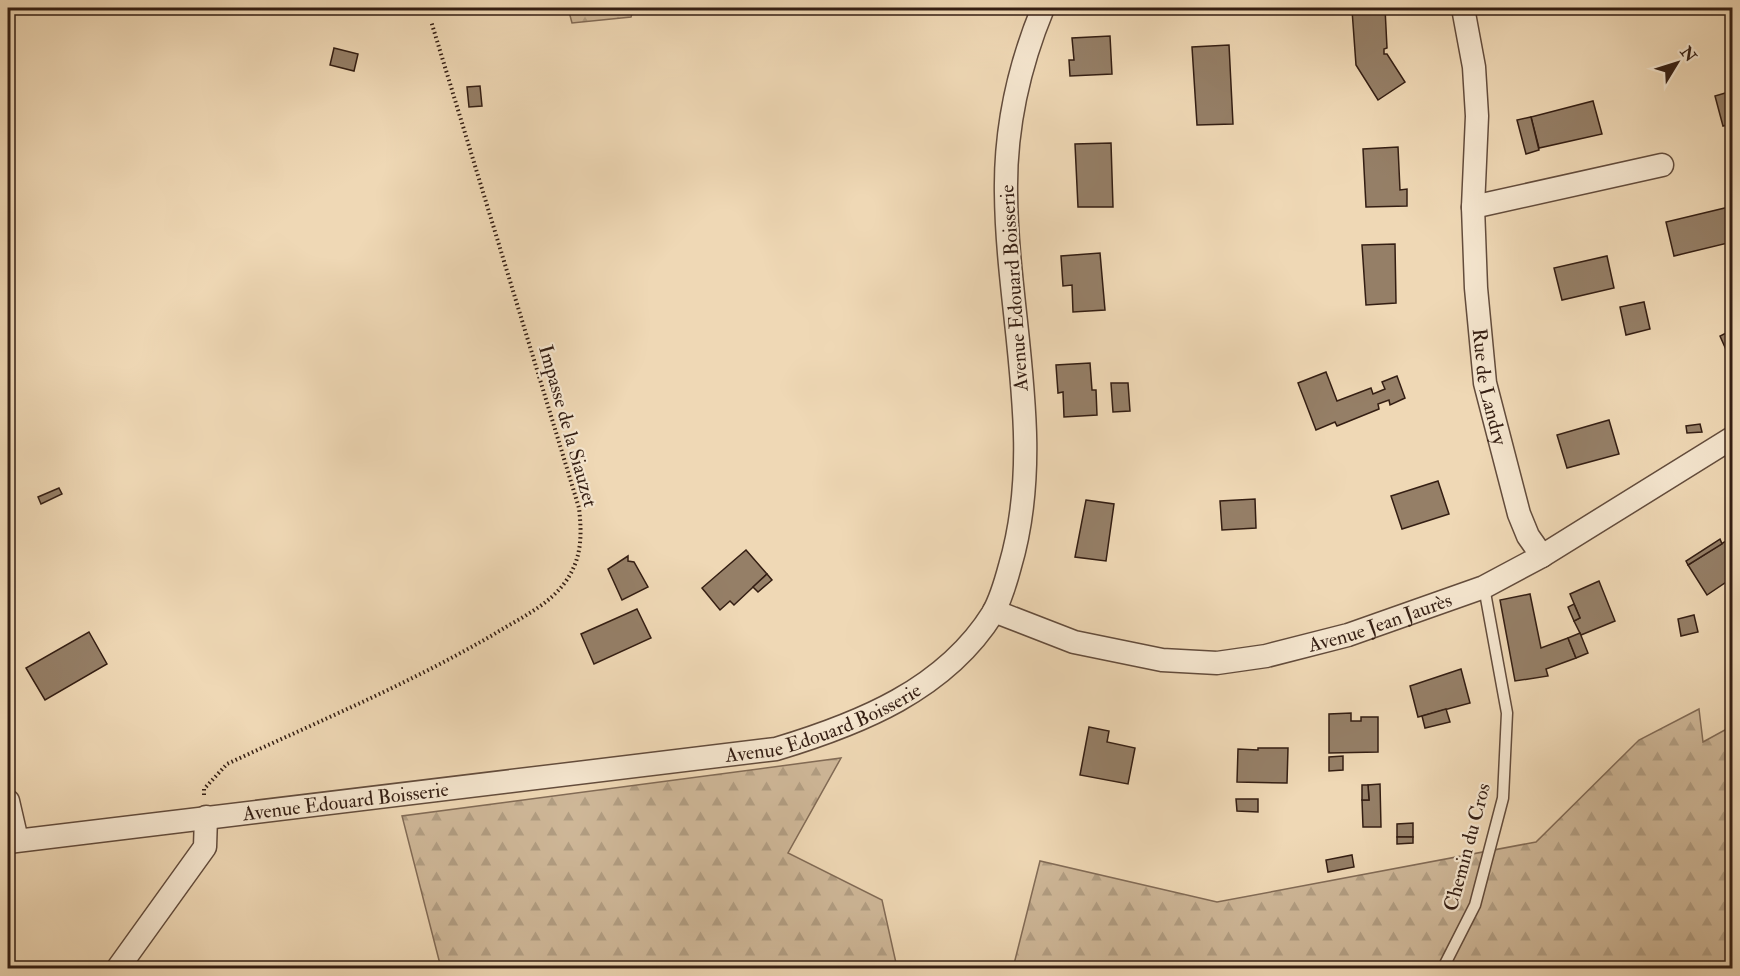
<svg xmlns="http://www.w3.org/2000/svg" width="1740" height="976" viewBox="0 0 1740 976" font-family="'IM FELL Double Pica',serif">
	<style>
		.forest { fill: url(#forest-firs); stroke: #826b56; stroke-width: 1.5 }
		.building { fill: #957f67; stroke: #341e13; stroke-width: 1.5 }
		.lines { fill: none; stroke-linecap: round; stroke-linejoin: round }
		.service-casing { stroke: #634c3c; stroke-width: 13 }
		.minor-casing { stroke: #634c3c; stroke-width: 25 }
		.path { stroke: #341e13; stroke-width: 4; stroke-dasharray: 1.5 3; stroke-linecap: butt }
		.service { stroke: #f5e6cf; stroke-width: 10 }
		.minor { stroke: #f5e6cf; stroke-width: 22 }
		.labels { text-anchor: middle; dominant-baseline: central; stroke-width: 4.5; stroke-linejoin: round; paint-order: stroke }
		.street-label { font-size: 20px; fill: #341e13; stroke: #f5e6cf }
	</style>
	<defs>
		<pattern id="forest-firs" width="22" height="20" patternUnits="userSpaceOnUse" patternTransform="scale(1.5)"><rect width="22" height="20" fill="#cfb899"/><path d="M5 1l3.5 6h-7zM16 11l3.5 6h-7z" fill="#b29e83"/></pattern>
	</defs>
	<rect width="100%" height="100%" fill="#efd8b5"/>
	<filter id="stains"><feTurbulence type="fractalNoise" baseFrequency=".00333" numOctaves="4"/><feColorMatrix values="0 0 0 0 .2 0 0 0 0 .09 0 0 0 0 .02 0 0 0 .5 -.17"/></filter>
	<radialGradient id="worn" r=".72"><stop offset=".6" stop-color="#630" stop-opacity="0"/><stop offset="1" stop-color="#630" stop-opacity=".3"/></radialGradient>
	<g class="forest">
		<path d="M 568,8 L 634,8 L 631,17 L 572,23 Z"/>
		<path d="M 1699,709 L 1703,742 L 1732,726 L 1732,968 L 1013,968 L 1040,861 L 1217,902 L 1536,842 L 1639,740 Z"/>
		<path d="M 841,758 L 788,853 L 882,900 L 896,963 L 909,968 L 441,968 L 402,816 Z"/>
	</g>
	<g class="building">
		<path d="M 1385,8 L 1387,48 L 1384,49 L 1384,54 L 1387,54 L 1405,82 L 1378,100 L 1356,65 L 1352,10 Z"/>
		<path d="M 1110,36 L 1112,74 L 1070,76 L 1069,60 L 1074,60 L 1072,38 Z"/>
		<path d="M 1229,45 L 1233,124 L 1197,125 L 1192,47 Z"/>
		<path d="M 334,48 L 358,54 L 354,71 L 330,65 Z"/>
		<path d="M 480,86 L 482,106 L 469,107 L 467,87 Z"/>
		<path d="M 1732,91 L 1732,124 L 1723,126 L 1715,96 Z"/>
		<path d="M 1593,101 L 1602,134 L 1539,148 L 1531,117 Z"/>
		<path d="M 1531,117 L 1539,150 L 1526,154 L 1517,120 Z"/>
		<path d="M 1111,143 L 1113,207 L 1078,207 L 1075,144 Z"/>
		<path d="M 1398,147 L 1400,190 L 1407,189 L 1407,206 L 1366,207 L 1363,149 Z"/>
		<path d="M 1729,207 L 1732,242 L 1674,256 L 1666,222 Z"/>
		<path d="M 1395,244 L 1396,303 L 1366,305 L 1362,245 Z"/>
		<path d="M 1100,253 L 1105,310 L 1073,312 L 1072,285 L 1063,286 L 1061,256 Z"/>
		<path d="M 1607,256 L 1614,288 L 1562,300 L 1554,268 Z"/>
		<path d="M 1644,302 L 1650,329 L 1626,335 L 1620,307 Z"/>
		<path d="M 1732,330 L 1732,363 L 1720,336 Z"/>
		<path d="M 1090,363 L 1092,390 L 1096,390 L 1097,415 L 1064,417 L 1063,392 L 1058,393 L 1056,365 Z"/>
		<path d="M 1326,372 L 1337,401 L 1371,388 L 1373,394 L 1385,389 L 1382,382 L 1397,376 L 1405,398 L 1390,405 L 1389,400 L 1378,404 L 1379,409 L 1337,426 L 1335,422 L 1316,430 L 1298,383 Z"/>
		<path d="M 1111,383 L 1128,383 L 1130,411 L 1113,412 Z"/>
		<path d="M 1609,420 L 1619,454 L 1567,468 L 1557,435 Z"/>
		<path d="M 1700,424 L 1702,432 L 1687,433 L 1686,426 Z"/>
		<path d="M 1438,481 L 1449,514 L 1402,529 L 1391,496 Z"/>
		<path d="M 59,488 L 62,494 L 41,504 L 38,497 Z"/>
		<path d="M 1255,499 L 1256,528 L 1222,530 L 1220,501 Z"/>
		<path d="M 1086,500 L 1114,504 L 1106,561 L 1075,557 Z"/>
		<path d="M 1732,537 L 1732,578 L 1707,595 L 1688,565 Z"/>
		<path d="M 1720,539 L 1722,544 L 1688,565 L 1686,561 Z"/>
		<path d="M 746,550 L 767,574 L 734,605 L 730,601 L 720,610 L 702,588 Z"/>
		<path d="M 628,556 L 628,561 L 634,562 L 648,587 L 622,600 L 608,569 Z"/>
		<path d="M 767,574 L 772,580 L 758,592 L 753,587 Z"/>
		<path d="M 1599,581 L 1615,621 L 1581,635 L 1574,621 L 1580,618 L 1570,594 Z"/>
		<path d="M 1530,594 L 1541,648 L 1568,638 L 1576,658 L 1546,669 L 1548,676 L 1515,681 L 1500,600 Z"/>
		<path d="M 1574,604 L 1580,618 L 1574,621 L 1568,607 Z"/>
		<path d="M 637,609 L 651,638 L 594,664 L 581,634 Z"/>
		<path d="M 1694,615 L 1698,632 L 1681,636 L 1678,619 Z"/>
		<path d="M 89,632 L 107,664 L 45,700 L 26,668 Z"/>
		<path d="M 1580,633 L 1588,653 L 1576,658 L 1568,638 Z"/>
		<path d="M 1461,669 L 1470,703 L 1418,717 L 1410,686 Z"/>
		<path d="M 1446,709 L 1450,722 L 1425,728 L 1422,716 Z"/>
		<path d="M 1351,713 L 1351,721 L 1361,721 L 1361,717 L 1378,717 L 1378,752 L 1329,753 L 1329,714 Z"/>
		<path d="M 1089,727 L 1109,731 L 1107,742 L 1135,748 L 1128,784 L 1080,775 Z"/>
		<path d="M 1258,748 L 1288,748 L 1287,783 L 1237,782 L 1238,749 L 1258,750 Z"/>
		<path d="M 1343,756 L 1343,770 L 1329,771 L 1329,757 Z"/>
		<path d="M 1380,784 L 1381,827 L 1363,827 L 1362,800 L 1369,800 L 1368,785 Z"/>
		<path d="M 1362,785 L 1368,785 L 1369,800 L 1362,800 Z"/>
		<path d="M 1236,799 L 1258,799 L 1258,812 L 1237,811 Z"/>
		<path d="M 1413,823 L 1413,837 L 1397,837 L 1397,824 Z"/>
		<path d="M 1397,837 L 1413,837 L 1413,843 L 1397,844 Z"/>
		<path d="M 1352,855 L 1354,867 L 1328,872 L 1326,860 Z"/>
	</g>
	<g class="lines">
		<defs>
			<path id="service" d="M 1443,968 L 1475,905 L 1503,798 L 1507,713 L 1484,587"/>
			<g id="minor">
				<path id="s1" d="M 1463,8 L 1474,67 L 1477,116 L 1473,207 L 1476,288 L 1485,383 L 1519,514 L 1528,536 L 1542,556"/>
				<path d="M 1473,207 L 1662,165"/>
				<path id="s2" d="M 994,611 L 1074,642 L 1162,660 L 1217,663 L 1266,656 L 1348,635 L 1484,587 L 1542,556 L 1732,438"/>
				<path d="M 8,801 L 17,840"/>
				<path id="s3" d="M 8,842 L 776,749 C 859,724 945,690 993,613 C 1001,599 1006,581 1010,566 C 1046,444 1007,316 1006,193 C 1005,129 1019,66 1043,8"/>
				<path d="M 118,968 L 205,847 L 206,817"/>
			</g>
		</defs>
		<use href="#service" class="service-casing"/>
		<use href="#minor" class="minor-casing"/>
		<path class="path" d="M 204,795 L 204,789 L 227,764 C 319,721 414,682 501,630 C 524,616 550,604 566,581 C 582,558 582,535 579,508 L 431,21"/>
		<use href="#service" class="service"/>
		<use href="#minor" class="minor"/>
	</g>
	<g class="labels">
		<g class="street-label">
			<text transform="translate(1014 288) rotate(-94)">Avenue Edouard Boisserie</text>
			<text stroke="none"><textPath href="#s1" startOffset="381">Rue de Landry</textPath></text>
			<text transform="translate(568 426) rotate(74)">Impasse de la Siauzet</text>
			<text stroke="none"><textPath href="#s2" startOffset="399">Avenue Jean Jaurès</textPath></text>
			<text stroke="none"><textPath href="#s3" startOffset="826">Avenue Edouard Boisserie</textPath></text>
			<text stroke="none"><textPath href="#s3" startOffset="340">Avenue Edouard Boisserie</textPath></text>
			<text transform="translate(1467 847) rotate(-75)">Chemin du Cros</text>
		</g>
	</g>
	<rect width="1740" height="976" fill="none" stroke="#efd8b5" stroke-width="30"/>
	<rect x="9" y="9" width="1722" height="958" fill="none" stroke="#341e13" stroke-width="3"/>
	<rect x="15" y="15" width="1710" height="946" fill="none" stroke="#341e13" stroke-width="1.5"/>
	<g transform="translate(1677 63) rotate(52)" stroke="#f5e6cf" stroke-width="4.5" paint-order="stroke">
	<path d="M0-4.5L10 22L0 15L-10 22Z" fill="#341e13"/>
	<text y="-9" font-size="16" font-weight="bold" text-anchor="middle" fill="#341e13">N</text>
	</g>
	<rect width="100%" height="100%" filter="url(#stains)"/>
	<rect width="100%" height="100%" fill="url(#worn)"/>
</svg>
